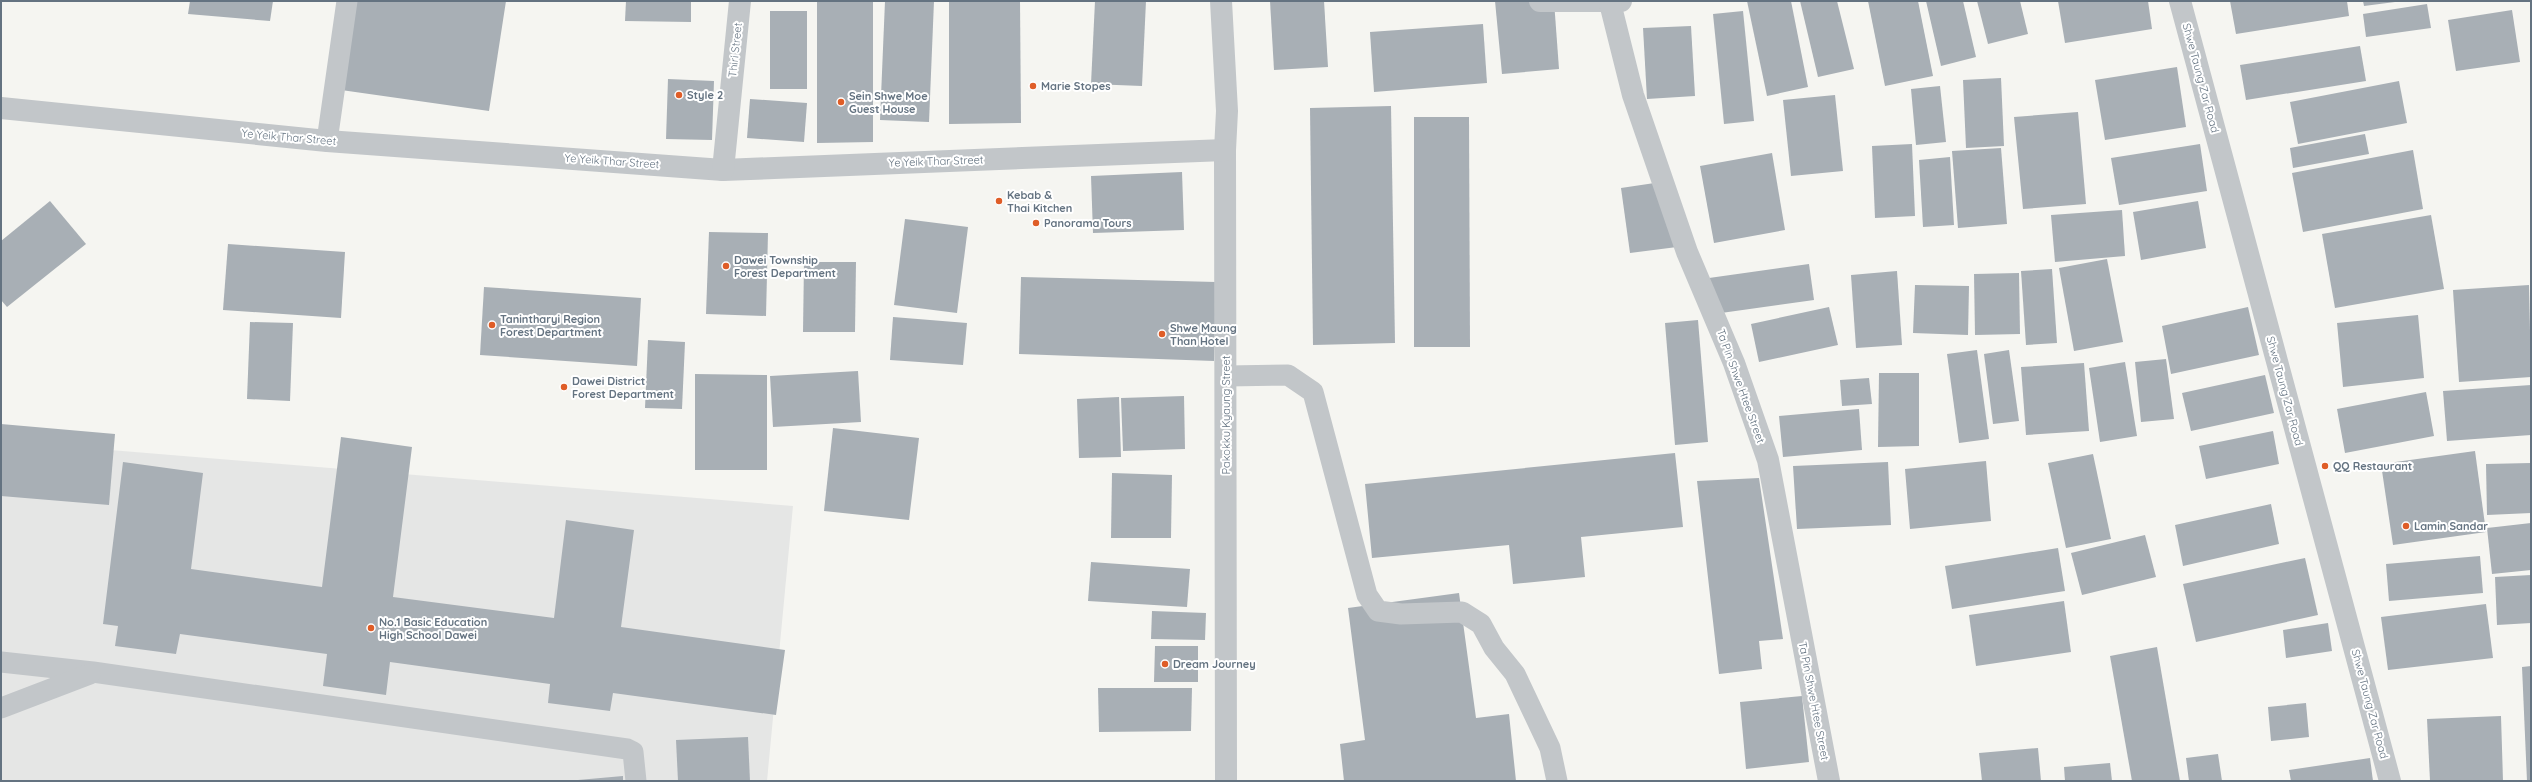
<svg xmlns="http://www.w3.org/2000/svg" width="2532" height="782" viewBox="0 0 2532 782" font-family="Quicksand,sans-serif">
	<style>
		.built { fill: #e5e6e5 }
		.building { fill: #a8afb5 }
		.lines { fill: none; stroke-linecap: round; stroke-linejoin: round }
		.service { stroke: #c2c6c9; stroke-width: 21 }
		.minor { stroke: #c2c6c9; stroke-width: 22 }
		.tertiary { stroke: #c2c6c9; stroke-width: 22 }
		.poi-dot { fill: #df5d27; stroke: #fff; stroke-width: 1.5 }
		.labels { text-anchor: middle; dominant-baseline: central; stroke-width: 4; stroke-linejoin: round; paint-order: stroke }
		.street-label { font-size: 11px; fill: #647381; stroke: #fff }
		.poi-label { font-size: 11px; font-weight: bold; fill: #647381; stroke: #fff; text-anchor: start }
	</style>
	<rect width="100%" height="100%" fill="#f5f5f1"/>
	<path class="built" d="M 1,441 L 793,506 L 767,781 L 1,781 Z"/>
	<g class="building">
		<path d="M 190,1 L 273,1 L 270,21 L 188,14 Z"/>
		<path d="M 340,1 L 506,1 L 489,111 L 327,88 Z"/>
		<path d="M 626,1 L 691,1 L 691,22 L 625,21 Z"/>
		<path d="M 817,1 L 873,1 L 873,142 L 817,143 Z"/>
		<path d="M 885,1 L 934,1 L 929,122 L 880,120 Z"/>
		<path d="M 949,1 L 1020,1 L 1021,123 L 949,124 Z"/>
		<path d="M 1095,1 L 1146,1 L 1142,86 L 1091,84 Z"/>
		<path d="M 1270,1 L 1324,1 L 1328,67 L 1274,70 Z"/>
		<path d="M 1495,1 L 1554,1 L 1559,69 L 1502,74 Z"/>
		<path d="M 1747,1 L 1791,1 L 1808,87 L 1767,96 Z"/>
		<path d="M 1800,1 L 1837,1 L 1854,69 L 1818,77 Z"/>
		<path d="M 1868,1 L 1918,1 L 1933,76 L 1885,86 Z"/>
		<path d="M 1926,1 L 1963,1 L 1976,57 L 1941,66 Z"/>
		<path d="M 1977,1 L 2020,1 L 2028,34 L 1988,44 Z"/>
		<path d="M 2058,1 L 2148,1 L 2152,29 L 2065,43 Z"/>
		<path d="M 2230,1 L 2347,1 L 2349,16 L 2236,34 Z"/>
		<path d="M 2363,1 L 2395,1 L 2395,2 L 2364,6 Z"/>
		<path d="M 2427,4 L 2431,28 L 2366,37 L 2363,14 Z"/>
		<path d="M 2512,10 L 2520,62 L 2456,71 L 2448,20 Z"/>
		<rect x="770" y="11" width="37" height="78"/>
		<path d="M 1743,11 L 1754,121 L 1724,124 L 1713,14 Z"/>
		<path d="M 1483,24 L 1487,83 L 1374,92 L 1370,32 Z"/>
		<path d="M 1691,26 L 1695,96 L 1647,99 L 1643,28 Z"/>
		<path d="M 2360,46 L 2366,81 L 2246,100 L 2240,65 Z"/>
		<path d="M 2177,67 L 2186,127 L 2105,140 L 2095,80 Z"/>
		<path d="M 2001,78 L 2004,146 L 1966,148 L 1963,80 Z"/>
		<path d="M 668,79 L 714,81 L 712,140 L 666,139 Z"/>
		<path d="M 2399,81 L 2407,123 L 2298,144 L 2290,102 Z"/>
		<path d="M 1940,86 L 1946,142 L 1916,145 L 1911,89 Z"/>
		<path d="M 1835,95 L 1843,171 L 1791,176 L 1783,100 Z"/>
		<path d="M 750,99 L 807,103 L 804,142 L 747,138 Z"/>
		<path d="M 1391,106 L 1395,343 L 1313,345 L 1310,108 Z"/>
		<path d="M 2078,112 L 2086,204 L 2023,209 L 2014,117 Z"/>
		<path d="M 1414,117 L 1469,117 L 1470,347 L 1414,347 Z"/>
		<path d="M 2365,134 L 2369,154 L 2293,168 L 2290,148 Z"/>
		<path d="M 1912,144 L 1915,216 L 1875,218 L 1872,146 Z"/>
		<path d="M 2200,144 L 2207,191 L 2119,205 L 2111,158 Z"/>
		<path d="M 2001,148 L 2007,224 L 1958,228 L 1952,151 Z"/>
		<path d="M 2413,150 L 2423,209 L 2303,232 L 2292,173 Z"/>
		<path d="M 1772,153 L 1785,230 L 1714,243 L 1700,166 Z"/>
		<path d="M 1950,157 L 1954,225 L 1923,227 L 1919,160 Z"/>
		<path d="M 1182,172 L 1184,230 L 1093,233 L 1091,176 Z"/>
		<path d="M 1668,181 L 1677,247 L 1630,253 L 1621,188 Z"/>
		<path d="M 50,201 L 86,244 L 7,307 L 1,300 L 1,241 Z"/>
		<path d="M 2198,201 L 2206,248 L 2141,260 L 2133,212 Z"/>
		<path d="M 2122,210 L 2125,256 L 2055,262 L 2051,215 Z"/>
		<path d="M 2431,215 L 2444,289 L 2335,308 L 2322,234 Z"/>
		<path d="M 905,219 L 968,227 L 957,313 L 894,305 Z"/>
		<path d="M 709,232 L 768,233 L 766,316 L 706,314 Z"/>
		<path d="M 228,244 L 345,252 L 341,318 L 223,310 Z"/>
		<path d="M 2107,259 L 2123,342 L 2074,351 L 2059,268 Z"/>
		<path d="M 804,262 L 856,262 L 855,332 L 803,332 Z"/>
		<path d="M 1809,264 L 1814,300 L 1714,314 L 1709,278 Z"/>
		<path d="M 2052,269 L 2057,343 L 2026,345 L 2021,271 Z"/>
		<path d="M 1897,271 L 1902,345 L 1856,348 L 1851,275 Z"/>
		<path d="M 2019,273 L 2020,334 L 1975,335 L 1974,274 Z"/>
		<path d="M 1021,277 L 1216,282 L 1214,361 L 1019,354 Z"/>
		<path d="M 1915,285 L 1969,286 L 1968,335 L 1913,333 Z"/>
		<path d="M 2529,285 L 2531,377 L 2459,382 L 2453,290 Z"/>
		<path d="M 484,287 L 641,298 L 637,366 L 480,355 Z"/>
		<path d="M 1829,307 L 1838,345 L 1759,362 L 1751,324 Z"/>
		<path d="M 2248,307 L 2259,355 L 2171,374 L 2162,326 Z"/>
		<path d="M 2418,315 L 2424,378 L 2343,387 L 2337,323 Z"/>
		<path d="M 893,317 L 967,323 L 963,365 L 890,360 Z"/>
		<path d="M 1698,320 L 1708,442 L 1675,445 L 1665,323 Z"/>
		<path d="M 250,322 L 293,323 L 290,401 L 247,399 Z"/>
		<path d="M 648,340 L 685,342 L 682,409 L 645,408 Z"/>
		<path d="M 1977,350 L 1989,439 L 1959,443 L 1947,354 Z"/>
		<path d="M 2009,350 L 2019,421 L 1993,424 L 1984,354 Z"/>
		<path d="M 2166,359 L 2174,419 L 2141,422 L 2135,362 Z"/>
		<path d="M 2125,362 L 2137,436 L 2100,442 L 2089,368 Z"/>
		<path d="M 2084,363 L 2089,431 L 2026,435 L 2021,367 Z"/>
		<path d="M 858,371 L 861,422 L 773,427 L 770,376 Z"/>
		<path d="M 1879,373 L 1919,373 L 1919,446 L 1878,447 Z"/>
		<path d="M 695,374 L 767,375 L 767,470 L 695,470 Z"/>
		<path d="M 2265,375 L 2274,413 L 2191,431 L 2182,393 Z"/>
		<path d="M 1869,378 L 1872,404 L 1842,406 L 1840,380 Z"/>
		<path d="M 2531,385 L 2531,435 L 2447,441 L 2443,391 Z"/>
		<path d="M 2426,392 L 2434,436 L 2345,453 L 2337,409 Z"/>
		<path d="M 1184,396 L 1185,449 L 1123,451 L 1121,398 Z"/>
		<path d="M 1119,397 L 1121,457 L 1079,458 L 1077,399 Z"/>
		<path d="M 1859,409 L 1862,450 L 1783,457 L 1779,416 Z"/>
		<path d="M 1,424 L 115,434 L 109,505 L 1,496 Z"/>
		<path d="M 833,428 L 919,438 L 909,520 L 824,511 Z"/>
		<path d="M 2273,431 L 2279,464 L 2206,479 L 2199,446 Z"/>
		<path d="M 341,437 L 412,447 L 393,597 L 554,618 L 566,520 L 634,530 L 621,627 L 785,650 L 776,715 L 613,693 L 610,711 L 548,703 L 550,684 L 390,662 L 386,695 L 323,686 L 327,654 L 180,634 L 176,654 L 115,646 L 118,626 L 103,624 L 123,462 L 203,473 L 191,569 L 322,587 Z"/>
		<path d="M 2475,451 L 2486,532 L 2393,545 L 2381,464 Z"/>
		<path d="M 1675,453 L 1683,527 L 1581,537 L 1585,577 L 1513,584 L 1509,545 L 1372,558 L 1365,484 Z"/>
		<path d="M 2093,454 L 2111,539 L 2066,548 L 2048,463 Z"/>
		<path d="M 1986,461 L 1991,521 L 1910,529 L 1905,469 Z"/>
		<path d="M 1888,462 L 1891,525 L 1797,529 L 1793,466 Z"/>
		<path d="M 2531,463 L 2531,513 L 2487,515 L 2486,464 Z"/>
		<path d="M 1112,473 L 1172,475 L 1171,538 L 1111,538 Z"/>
		<path d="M 1759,478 L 1783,639 L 1759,641 L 1762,669 L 1719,674 L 1697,481 Z"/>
		<path d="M 2271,504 L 2279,544 L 2183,566 L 2175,525 Z"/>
		<path d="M 2531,523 L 2531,570 L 2492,574 L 2487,528 Z"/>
		<path d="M 2145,535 L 2156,577 L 2082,595 L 2071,553 Z"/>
		<path d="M 2058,548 L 2065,591 L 1952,609 L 1945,566 Z"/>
		<path d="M 2480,556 L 2483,593 L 2389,601 L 2386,564 Z"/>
		<path d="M 2305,558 L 2318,615 L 2196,642 L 2183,584 Z"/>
		<path d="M 1091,562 L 1190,569 L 1187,607 L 1088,601 Z"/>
		<path d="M 2531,575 L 2531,623 L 2497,625 L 2495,577 Z"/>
		<path d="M 1459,593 L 1476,718 L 1509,714 L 1516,781 L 1344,781 L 1340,744 L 1365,740 L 1348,608 Z"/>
		<path d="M 2064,601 L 2071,652 L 1976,666 L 1969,615 Z"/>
		<path d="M 2486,604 L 2493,658 L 2388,670 L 2381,617 Z"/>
		<path d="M 1152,611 L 1206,613 L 1205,640 L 1151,639 Z"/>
		<path d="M 2328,623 L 2332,651 L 2286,658 L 2283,630 Z"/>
		<path d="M 1155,646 L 1198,646 L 1198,682 L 1154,682 Z"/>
		<path d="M 2157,647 L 2180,781 L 2132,781 L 2110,656 Z"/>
		<path d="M 2531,666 L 2531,781 L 2527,781 L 2522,667 Z"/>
		<path d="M 1098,688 L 1192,688 L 1191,731 L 1099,732 Z"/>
		<path d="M 1802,696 L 1809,762 L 1746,769 L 1740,702 Z"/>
		<path d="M 2306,703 L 2309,737 L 2271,741 L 2268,707 Z"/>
		<path d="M 2501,716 L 2503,781 L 2430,781 L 2427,719 Z"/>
		<path d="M 748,737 L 750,781 L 678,781 L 676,740 Z"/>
		<path d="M 2038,748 L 2041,781 L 1982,781 L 1979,753 Z"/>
		<path d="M 2218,754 L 2222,781 L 2189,781 L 2186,758 Z"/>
		<path d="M 2370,758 L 2373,781 L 2291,781 L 2289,770 Z"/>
		<path d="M 2110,763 L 2112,781 L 2065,781 L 2064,767 Z"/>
		<path d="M 623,776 L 623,781 L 578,781 L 578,780 Z"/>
	</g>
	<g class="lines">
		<g class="service">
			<path d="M 327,141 L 347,1"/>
			<path d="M 1227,376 L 1288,375 L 1313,392 L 1367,595 L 1378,611 L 1401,614 L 1462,612 L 1481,624 L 1494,648 L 1515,674 L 1550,748 L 1557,781"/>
			<path d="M 1,662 L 93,672 L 627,749 L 633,752 L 636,781"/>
			<path d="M 1,708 L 90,674"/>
		</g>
		<g class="minor">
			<path d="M 1221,1 L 1227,111 L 1225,150 L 1226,781"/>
			<path d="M 1540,1 L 1621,1"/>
			<path d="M 1610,3 L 1633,95 L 1687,252 L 1734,363 L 1768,460 L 1829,781"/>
			<path d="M 1,108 L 327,141 L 723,170 L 1225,150"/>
			<path d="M 723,170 L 740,1"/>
		</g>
		<path class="tertiary" d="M 2180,1 L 2390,781"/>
	</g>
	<g class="poi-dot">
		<circle cx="1033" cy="86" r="4"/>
		<circle cx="679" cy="95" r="4"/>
		<circle cx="841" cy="102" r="4"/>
		<circle cx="999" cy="201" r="4"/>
		<circle cx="1036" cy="223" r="4"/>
		<circle cx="726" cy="266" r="4"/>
		<circle cx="492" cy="325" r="4"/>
		<circle cx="1162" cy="334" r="4"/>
		<circle cx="564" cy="387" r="4"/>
		<circle cx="2325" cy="466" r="4"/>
		<circle cx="2406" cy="526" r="4"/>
		<circle cx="371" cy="628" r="4"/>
		<circle cx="1165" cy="664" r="4"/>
	</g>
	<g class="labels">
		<g class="street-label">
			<text transform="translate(735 50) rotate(-84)">Thiri Street</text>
			<text transform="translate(2201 78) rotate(75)">Shwe Taung Zar Road</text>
			<text transform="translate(289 137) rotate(5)">Ye Yeik Thar Street</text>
			<text transform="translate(612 161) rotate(4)">Ye Yeik Thar Street</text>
			<text transform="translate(936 161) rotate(-2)">Ye Yeik Thar Street</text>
			<text transform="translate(1741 386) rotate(70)">Ta Pin Shwe Htee Street</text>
			<text transform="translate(2285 391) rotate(75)">Shwe Taung Zar Road</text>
			<text transform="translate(1226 415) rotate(-90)">Pakokku Kyaung Street</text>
			<text transform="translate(1814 701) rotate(79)">Ta Pin Shwe Htee Street</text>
			<text transform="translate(2370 704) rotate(75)">Shwe Taung Zar Road</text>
		</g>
		<g class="poi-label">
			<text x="1041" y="86">Marie Stopes</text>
			<text x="687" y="95">Style 2</text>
			<text x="849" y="96">Sein Shwe Moe<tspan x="849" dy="13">Guest House</tspan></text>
			<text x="1007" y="195">Kebab &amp;<tspan x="1007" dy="13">Thai Kitchen</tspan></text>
			<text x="1044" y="223">Panorama Tours</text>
			<text x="734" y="260">Dawei Township<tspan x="734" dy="13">Forest Department</tspan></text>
			<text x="500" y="319">Tanintharyi Region<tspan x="500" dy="13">Forest Department</tspan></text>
			<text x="1170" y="328">Shwe Maung<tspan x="1170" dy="13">Than Hotel</tspan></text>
			<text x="572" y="381">Dawei District<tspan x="572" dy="13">Forest Department</tspan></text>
			<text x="2333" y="466">QQ Restaurant</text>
			<text x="2414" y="526">Lamin Sandar</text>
			<text x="379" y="622">No.1 Basic Education<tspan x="379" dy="13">High School Dawei</tspan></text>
			<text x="1173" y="664">Dream Journey</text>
		</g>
	</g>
	<rect width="2532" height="782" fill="none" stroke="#647381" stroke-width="4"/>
</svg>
